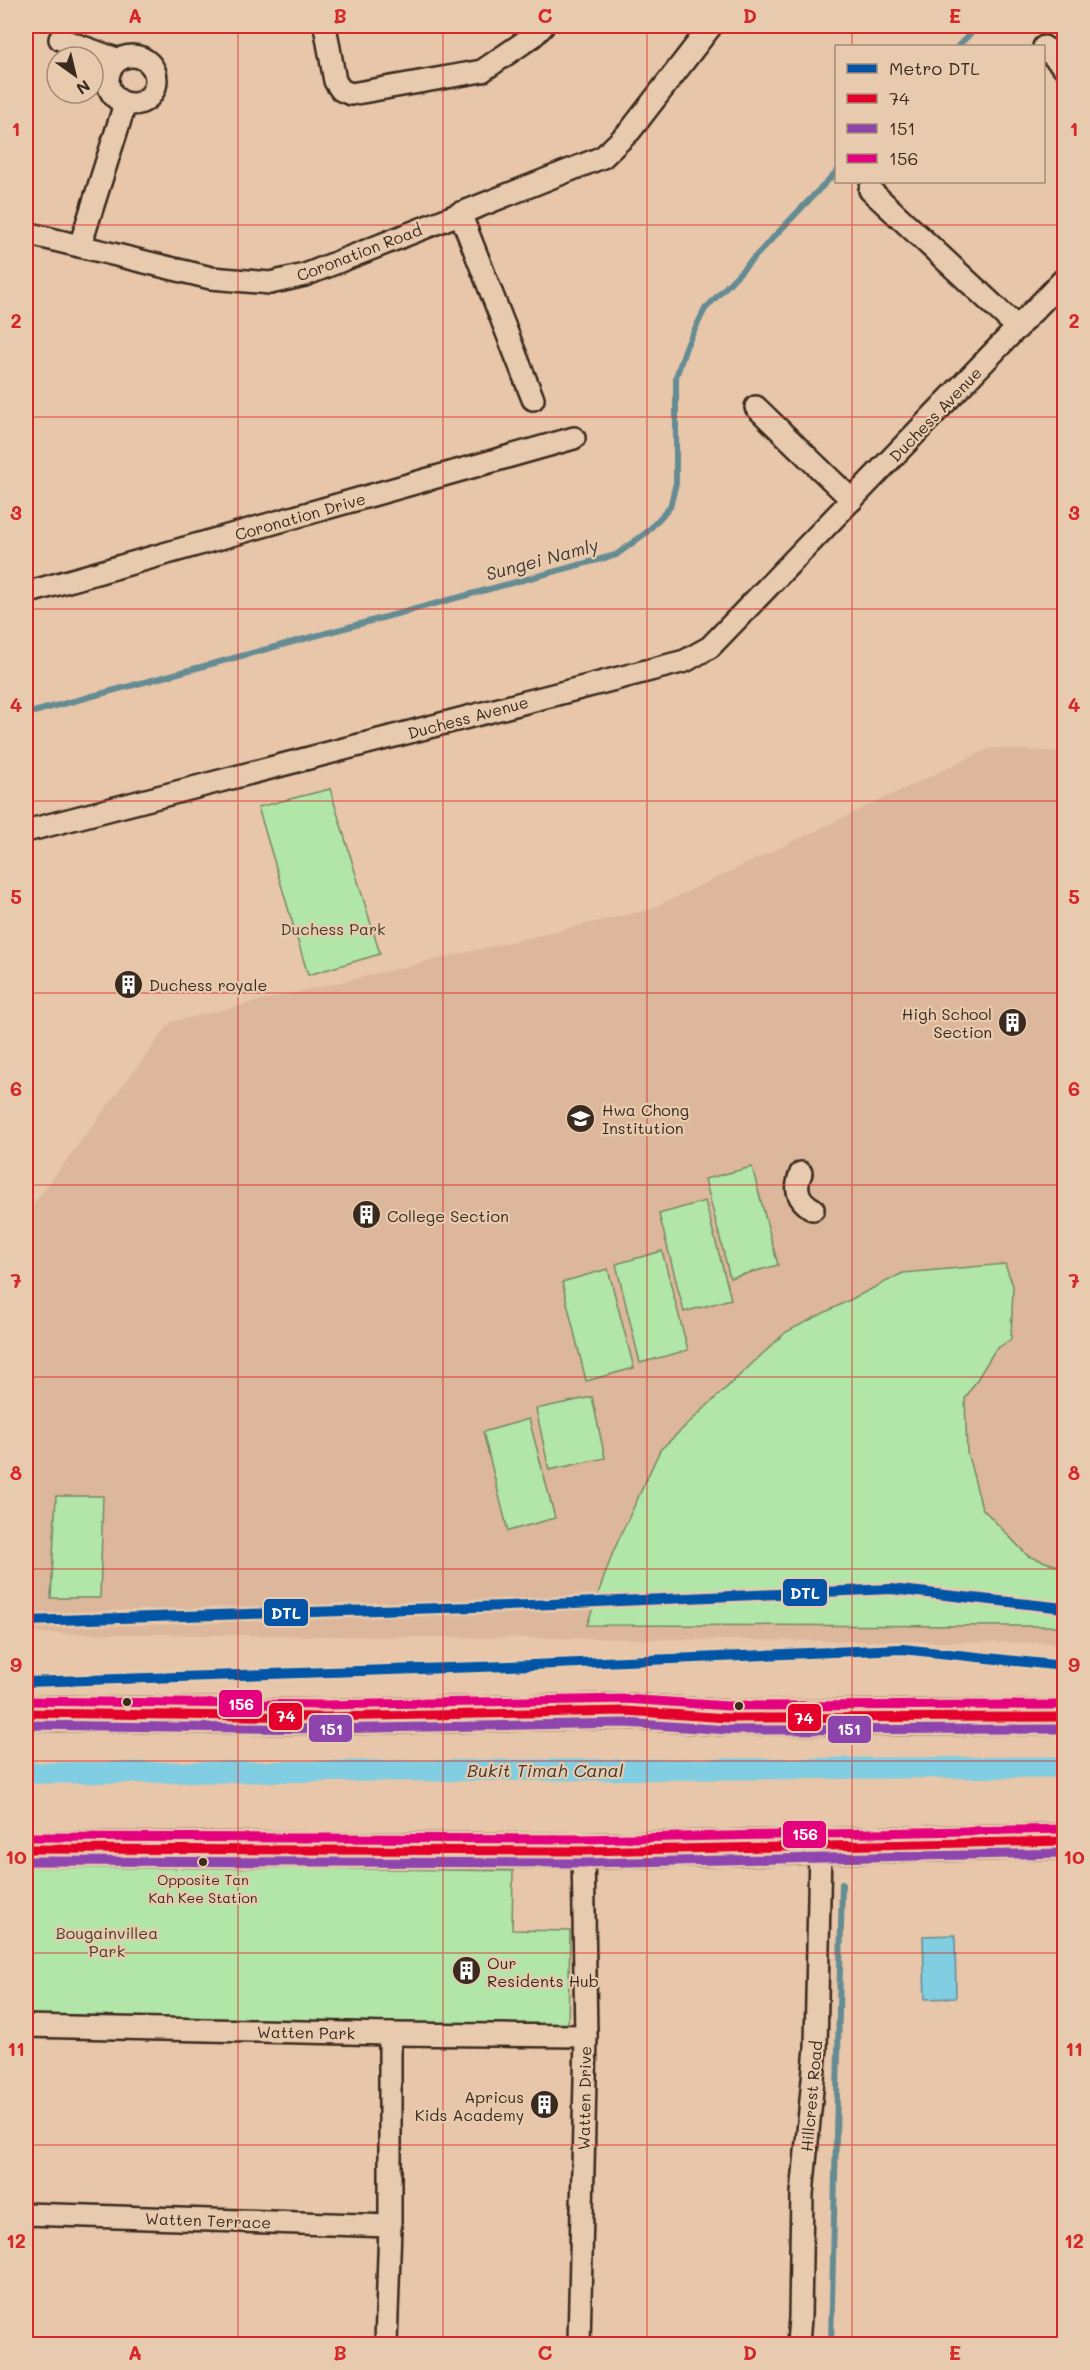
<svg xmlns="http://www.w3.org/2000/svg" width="1090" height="2370" viewBox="0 0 1090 2370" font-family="Mali,sans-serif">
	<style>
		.built { fill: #dcb79b }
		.green { fill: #b1e6a8; stroke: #768863; stroke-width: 1.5 }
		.water { fill: #81cde1; stroke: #658c93; stroke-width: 1.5 }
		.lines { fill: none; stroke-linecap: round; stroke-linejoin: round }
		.stream { stroke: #658c93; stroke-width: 6 }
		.canal { stroke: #81cde1; stroke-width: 21 }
		.street-casing { stroke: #3b2a1e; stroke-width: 26 }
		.highway-casing { stroke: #3b2a1e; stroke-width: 38 }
		.street { stroke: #e8cbae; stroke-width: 21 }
		.highway { stroke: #e8cbae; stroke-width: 33 }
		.bus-1-casing { stroke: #e8cbae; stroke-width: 14 }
		.bus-2-casing { stroke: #e8cbae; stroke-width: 14 }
		.bus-3-casing { stroke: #e8cbae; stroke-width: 14 }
		.bus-1 { stroke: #e4002b; stroke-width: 9 }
		.bus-2 { stroke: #8e44ad; stroke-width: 9 }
		.bus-3 { stroke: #e5007d; stroke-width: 9 }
		.metro-1-casing { stroke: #e8cbae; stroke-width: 15 }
		.metro-1 { stroke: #0354a6; stroke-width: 10 }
		.grid { fill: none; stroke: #d62828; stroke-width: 1.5; stroke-opacity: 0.55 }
		.bus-dot { fill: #3b2a1e; stroke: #e8cbae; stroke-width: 2 }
		.labels { text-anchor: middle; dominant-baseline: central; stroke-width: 4.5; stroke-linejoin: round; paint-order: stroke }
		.bus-label { font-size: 14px; fill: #3b2a1e; stroke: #e8cbae }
		.street-label { font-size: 16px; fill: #3b2a1e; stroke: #e8cbae }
		.park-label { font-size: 16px; fill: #473d2c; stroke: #e8cbae }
		.poi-label { font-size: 16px; fill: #3b2a1e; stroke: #e8cbae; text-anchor: start }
		.water-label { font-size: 18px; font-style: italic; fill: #423a32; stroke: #e8cbae }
		.line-badge { stroke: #e8cbae; stroke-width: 2 }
		.badge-label { font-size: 16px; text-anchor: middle; font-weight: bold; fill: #fff }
		.neatline { fill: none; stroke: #d62828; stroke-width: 2 }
		.grid-label { font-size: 20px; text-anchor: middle; font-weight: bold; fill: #d62828 }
	</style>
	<rect width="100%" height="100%" fill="#e7c6a9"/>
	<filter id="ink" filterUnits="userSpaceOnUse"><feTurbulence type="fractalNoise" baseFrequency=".0167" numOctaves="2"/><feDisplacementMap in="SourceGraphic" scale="12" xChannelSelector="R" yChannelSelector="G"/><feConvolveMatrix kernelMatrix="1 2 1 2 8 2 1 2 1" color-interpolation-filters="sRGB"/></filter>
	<g filter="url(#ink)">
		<path class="built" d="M 990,748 L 1064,752 L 1064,1643 L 26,1633 L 26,1214 L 171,1022 L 651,909 Z"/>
		<g class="green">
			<path d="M 330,789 L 380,954 L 308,975 L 258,807 Z"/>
			<path d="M 752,1167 L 778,1265 L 730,1278 L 705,1179 Z"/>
			<path d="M 705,1201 L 731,1299 L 684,1312 L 659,1214 Z"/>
			<path d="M 662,1251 L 688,1350 L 640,1363 L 616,1264 Z"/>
			<path d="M 1005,1264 L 1013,1286 L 1011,1339 L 995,1350 L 965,1399 L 967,1452 L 982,1508 L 1028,1556 L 1064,1568 L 1064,1626 L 587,1625 L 613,1552 L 660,1450 L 786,1332 L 903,1273 Z"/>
			<path d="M 608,1269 L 634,1368 L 586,1381 L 562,1282 Z"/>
			<path d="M 592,1397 L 605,1458 L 549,1470 L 536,1409 Z"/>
			<path d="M 529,1419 L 555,1518 L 508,1531 L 483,1432 Z"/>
			<path d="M 56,1496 L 103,1496 L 100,1598 L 51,1598 Z"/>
			<path d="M 26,1863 L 513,1871 L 512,1930 L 570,1931 L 568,2025 L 26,2016 Z"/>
		</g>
		<path class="water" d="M 955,1935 L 956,1998 L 925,1999 L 923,1936 Z"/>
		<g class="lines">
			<g class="stream">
				<path d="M 958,46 L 978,26"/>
				<path d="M 26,714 L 616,555 L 647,532 L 670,507 L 676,483 L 676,377 L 686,347 L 705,309 L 836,172"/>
				<path d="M 831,2344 L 842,1884"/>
			</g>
			<path class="canal" d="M 26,1773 L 1064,1767"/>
			<defs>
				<g id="street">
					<path d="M 325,26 L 335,81 L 341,90 L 351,94 L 482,71 L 533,36 L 543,26"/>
					<path d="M 60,39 L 119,60"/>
					<path d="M 1044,47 L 1064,67"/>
					<circle cx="132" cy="80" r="24"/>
					<path d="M 870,190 L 1018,328"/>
					<path d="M 460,213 L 533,399"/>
					<path d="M 26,233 L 211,278 L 270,283 L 305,275 L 603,157 L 630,131 L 711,26"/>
					<path d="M 80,246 L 125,104"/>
					<path d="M 756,407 L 852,500"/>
					<path d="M 26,593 L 574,438"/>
					<path d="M 26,831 L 685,661 L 710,647 L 1064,279"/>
					<path d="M 801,1173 C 794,1189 798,1200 813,1209"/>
					<path d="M 26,2026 L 390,2034 L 586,2036"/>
					<path d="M 26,2214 L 390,2226"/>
					<path d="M 386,2344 L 390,2226 L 390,2034"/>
					<path d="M 579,2344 L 586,2036 L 583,1851"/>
					<path d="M 798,2344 L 800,2318 L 802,2194 L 816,2048 L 820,1847"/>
				</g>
				<g id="highway">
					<path d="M 26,1713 L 324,1717 L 625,1711 L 728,1718 L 1064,1717"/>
					<path d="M 26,1849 L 583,1851 L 1064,1841"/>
				</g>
			</defs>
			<use href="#street" class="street-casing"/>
			<use href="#highway" class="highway-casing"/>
			<use href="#street" class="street"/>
			<use href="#highway" class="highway"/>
			<defs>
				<g id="bus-1">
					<path d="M 26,1713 L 324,1717 L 625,1711 L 728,1718 L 1064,1717"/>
					<path d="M 26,1849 L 583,1851 L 1064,1841"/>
				</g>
				<g id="bus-2">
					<path d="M 26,1725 L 324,1729 L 625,1723 L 728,1730 L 1064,1729"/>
					<path d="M 26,1861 L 583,1863 L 1064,1853"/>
				</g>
				<g id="bus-3">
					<path d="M 26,1701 L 324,1705 L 625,1699 L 728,1706 L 1064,1705"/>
					<path d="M 26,1837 L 583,1839 L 1064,1829"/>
				</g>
			</defs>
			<use href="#bus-1" class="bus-1-casing"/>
			<use href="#bus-2" class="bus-2-casing"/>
			<use href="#bus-3" class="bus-3-casing"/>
			<use href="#bus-1" class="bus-1"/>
			<use href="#bus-2" class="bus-2"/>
			<use href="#bus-3" class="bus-3"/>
			<defs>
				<g id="metro-1">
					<path d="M 26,1621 L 507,1606 L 891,1589 L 1064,1608"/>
					<path d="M 26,1682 L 509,1666 L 902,1649 L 1064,1666"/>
				</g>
			</defs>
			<use href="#metro-1" class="metro-1-casing"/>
			<use href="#metro-1" class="metro-1"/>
		</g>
	</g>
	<path class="grid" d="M 238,26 L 238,2344M 443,26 L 443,2344M 647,26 L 647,2344M 852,26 L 852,46M 852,182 L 852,2344M 26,225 L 1064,225M 26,417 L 1064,417M 26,609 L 1064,609M 26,801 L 1064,801M 26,993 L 1064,993M 26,1185 L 1064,1185M 26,1377 L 1064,1377M 26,1569 L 1064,1569M 26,1761 L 1064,1761M 26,1953 L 1064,1953M 26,2145 L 1064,2145"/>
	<defs>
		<symbol id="building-disc" viewBox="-11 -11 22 22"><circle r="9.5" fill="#3b2a1e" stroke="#e8cbae"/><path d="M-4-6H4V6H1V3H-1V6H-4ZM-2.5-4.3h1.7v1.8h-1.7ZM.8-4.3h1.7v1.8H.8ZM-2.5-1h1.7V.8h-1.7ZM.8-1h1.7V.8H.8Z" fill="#fff"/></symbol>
		<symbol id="university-disc" viewBox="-11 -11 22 22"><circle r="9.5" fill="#3b2a1e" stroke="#e8cbae"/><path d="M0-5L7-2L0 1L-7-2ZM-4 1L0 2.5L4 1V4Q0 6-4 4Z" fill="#fff"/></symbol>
	</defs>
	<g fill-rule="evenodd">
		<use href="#building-disc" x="112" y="968" width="33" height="33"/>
		<use href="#building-disc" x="996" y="1006" width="33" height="33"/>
		<use href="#university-disc" x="564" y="1102" width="33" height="33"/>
		<use href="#building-disc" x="350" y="1198" width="33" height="33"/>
		<use href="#building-disc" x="450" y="1954" width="33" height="33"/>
		<use href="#building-disc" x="528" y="2088" width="33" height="33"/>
	</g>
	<g class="bus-dot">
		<circle cx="127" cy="1702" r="5"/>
		<circle cx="739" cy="1706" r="5"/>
		<circle cx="203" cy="1862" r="5"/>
	</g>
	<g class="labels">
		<g class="bus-label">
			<text x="203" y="1879">Opposite Tan<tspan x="203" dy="18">Kah Kee Station</tspan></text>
		</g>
		<g class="street-label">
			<text transform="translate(359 252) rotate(-21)">Coronation Road</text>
			<text transform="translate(935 414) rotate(-46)">Duchess Avenue</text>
			<text transform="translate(300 516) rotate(-16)">Coronation Drive</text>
			<text transform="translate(468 717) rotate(-15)">Duchess Avenue</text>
			<text transform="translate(306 2032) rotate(1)">Watten Park</text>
			<text transform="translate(811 2096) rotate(-85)">Hillcrest Road</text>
			<text transform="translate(584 2098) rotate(-89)">Watten Drive</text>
			<text transform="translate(208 2220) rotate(2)">Watten Terrace</text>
		</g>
		<g class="park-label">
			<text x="333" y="928">Duchess Park</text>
			<text x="107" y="1932">Bougainvillea<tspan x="107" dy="18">Park</tspan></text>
		</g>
		<g class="poi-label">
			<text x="149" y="984">Duchess royale</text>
			<text x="992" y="1013" text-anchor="end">High School<tspan x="992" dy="18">Section</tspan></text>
			<text x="602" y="1109">Hwa Chong<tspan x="602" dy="18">Institution</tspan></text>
			<text x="387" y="1215">College Section</text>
			<text x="487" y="1962">Our<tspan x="487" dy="18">Residents Hub</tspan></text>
			<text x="524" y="2096" text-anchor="end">Apricus<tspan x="524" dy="18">Kids Academy</tspan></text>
		</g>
		<g class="water-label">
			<text transform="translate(542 559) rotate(-15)">Sungei Namly</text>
			<text x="545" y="1770">Bukit Timah Canal</text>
		</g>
	</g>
	<g class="line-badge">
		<rect x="782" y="1578" width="46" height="29" rx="6" fill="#0354a6"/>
		<rect x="263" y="1598" width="46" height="29" rx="6" fill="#0354a6"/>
		<rect x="218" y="1689" width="45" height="29" rx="6" fill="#e5007d"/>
		<rect x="268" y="1702" width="35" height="29" rx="6" fill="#e4002b"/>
		<rect x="787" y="1703" width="35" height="29" rx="6" fill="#e4002b"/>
		<rect x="308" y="1714" width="45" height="29" rx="6" fill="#8e44ad"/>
		<rect x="827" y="1715" width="45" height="29" rx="6" fill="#8e44ad"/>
		<rect x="782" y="1820" width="45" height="29" rx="6" fill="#e5007d"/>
	</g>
	<g class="badge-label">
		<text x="805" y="1599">DTL</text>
		<text x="286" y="1619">DTL</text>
		<text x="241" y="1710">156</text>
		<text x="286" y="1722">74</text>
		<text x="804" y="1724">74</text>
		<text x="331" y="1735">151</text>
		<text x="849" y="1735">151</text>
		<text x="805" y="1840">156</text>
	</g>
	<rect width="1090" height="2370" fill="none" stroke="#e8cbae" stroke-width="66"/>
	<rect x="835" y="45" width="210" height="138" fill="#e8cbae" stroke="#a38b74" stroke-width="1.5"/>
	<rect x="847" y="64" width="30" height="9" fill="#0354a6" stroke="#a38b74" stroke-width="1.5"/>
	<text x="889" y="75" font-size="18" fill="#3b2a1e">Metro DTL</text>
	<rect x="847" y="94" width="30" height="9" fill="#e4002b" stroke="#a38b74" stroke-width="1.5"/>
	<text x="889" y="105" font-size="18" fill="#3b2a1e">74</text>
	<rect x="847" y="124" width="30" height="9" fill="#8e44ad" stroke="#a38b74" stroke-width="1.5"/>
	<text x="889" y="135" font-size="18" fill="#3b2a1e">151</text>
	<rect x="847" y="154" width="30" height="9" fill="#e5007d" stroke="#a38b74" stroke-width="1.5"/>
	<text x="889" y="165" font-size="18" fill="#3b2a1e">156</text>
	<g transform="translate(75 75) rotate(146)"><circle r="28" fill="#e8cbae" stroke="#a38b74" stroke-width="1.5"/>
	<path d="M0-4.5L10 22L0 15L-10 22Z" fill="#3b2a1e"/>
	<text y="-9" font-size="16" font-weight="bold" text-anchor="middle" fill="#3b2a1e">N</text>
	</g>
	<rect x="33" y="33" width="1024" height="2304" class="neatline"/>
	<g class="grid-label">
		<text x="135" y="23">A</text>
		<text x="340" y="23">B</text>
		<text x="545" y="23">C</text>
		<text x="750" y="23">D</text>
		<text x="955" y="23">E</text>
		<text x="16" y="136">1</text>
		<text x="1074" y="136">1</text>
		<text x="16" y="328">2</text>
		<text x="1074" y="328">2</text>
		<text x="16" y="520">3</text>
		<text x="1074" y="520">3</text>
		<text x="16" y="712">4</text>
		<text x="1074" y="712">4</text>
		<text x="16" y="904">5</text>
		<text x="1074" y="904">5</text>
		<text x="16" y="1096">6</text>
		<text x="1074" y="1096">6</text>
		<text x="16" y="1288">7</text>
		<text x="1074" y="1288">7</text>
		<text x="16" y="1480">8</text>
		<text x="1074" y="1480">8</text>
		<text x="16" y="1672">9</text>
		<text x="1074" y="1672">9</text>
		<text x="16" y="1864">10</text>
		<text x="1074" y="1864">10</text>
		<text x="16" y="2056">11</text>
		<text x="1074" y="2056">11</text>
		<text x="16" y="2248">12</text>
		<text x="1074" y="2248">12</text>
		<text x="135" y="2360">A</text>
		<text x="340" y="2360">B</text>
		<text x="545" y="2360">C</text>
		<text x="750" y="2360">D</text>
		<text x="955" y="2360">E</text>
	</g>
</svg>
